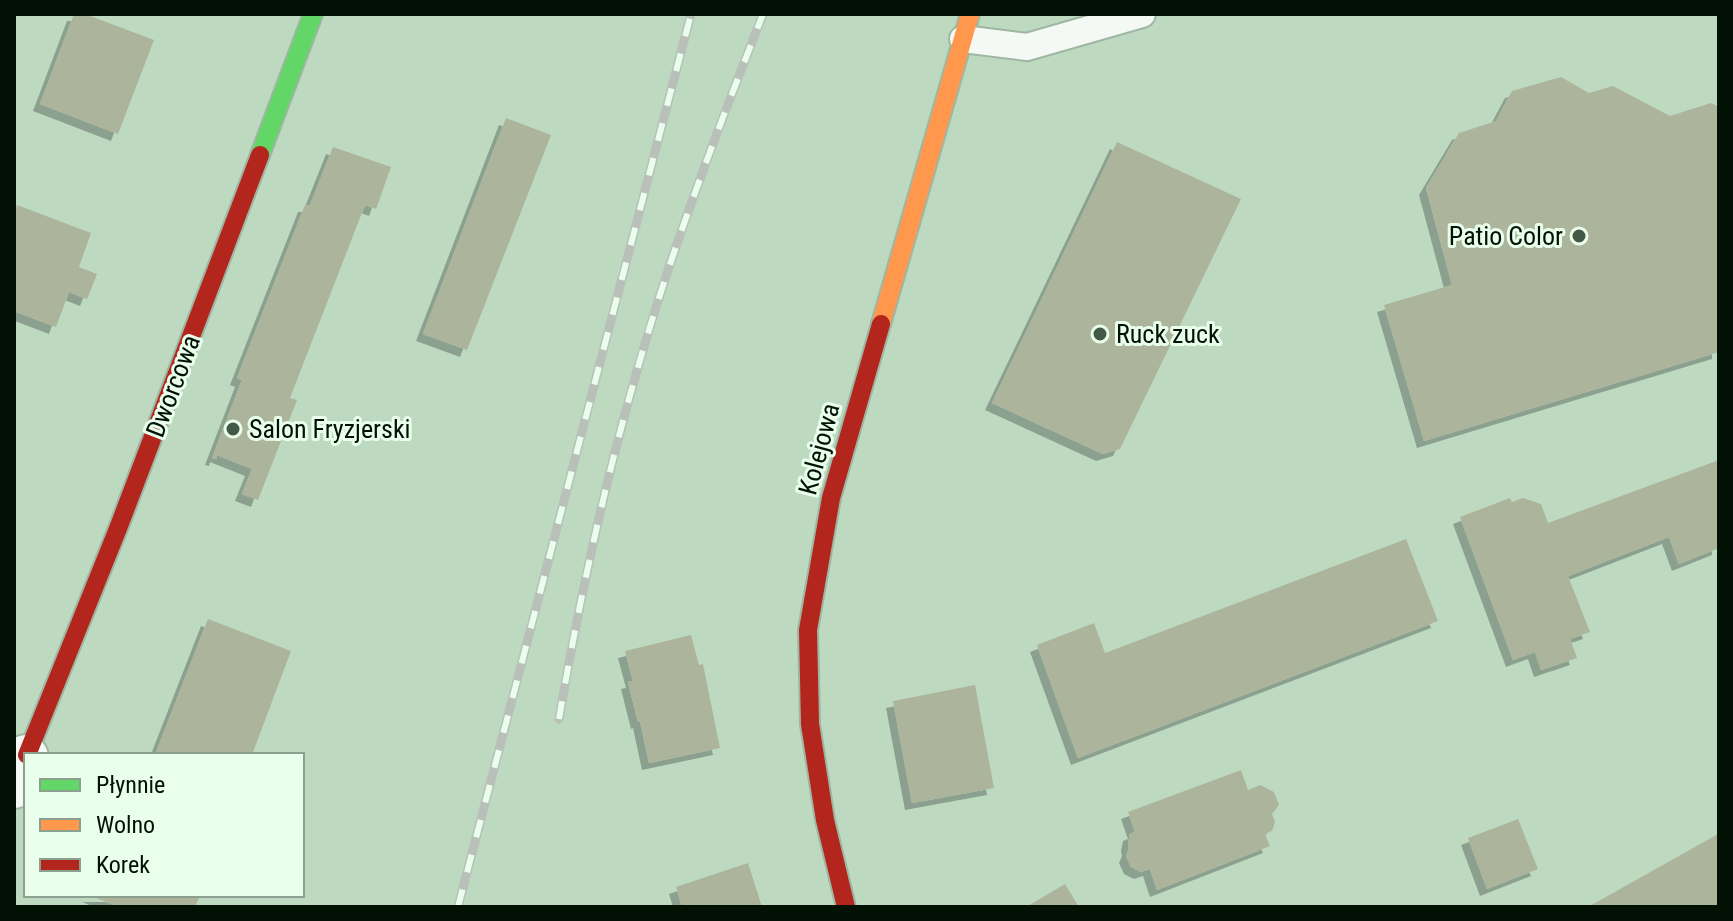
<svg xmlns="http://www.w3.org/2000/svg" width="1733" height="921" viewBox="0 0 1733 921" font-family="'Roboto Condensed',sans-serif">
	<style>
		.building { fill: #acb59b; filter: url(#shadow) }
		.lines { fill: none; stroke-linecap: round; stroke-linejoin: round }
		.lane-casing { stroke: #9fb6a2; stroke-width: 30 }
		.street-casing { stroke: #9fb6a2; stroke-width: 48 }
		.fast-casing { stroke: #9fb6a2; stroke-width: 22 }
		.slow-casing { stroke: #9fb6a2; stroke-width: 22 }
		.jam-casing { stroke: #9fb6a2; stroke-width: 22 }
		.lane { stroke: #f5f9f6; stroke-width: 26 }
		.street { stroke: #f5f9f6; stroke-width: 44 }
		.fast { stroke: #63d668; stroke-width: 18 }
		.slow { stroke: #ff974d; stroke-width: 18 }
		.jam { stroke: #b3261e; stroke-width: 18 }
		.rail-casing { stroke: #b8c0b9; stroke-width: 9 }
		.rail { stroke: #e9ffec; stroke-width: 6; stroke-dasharray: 18; stroke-linecap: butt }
		.poi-dot { fill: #435846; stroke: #e9ffec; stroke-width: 3 }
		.labels { text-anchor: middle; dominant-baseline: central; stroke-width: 6; stroke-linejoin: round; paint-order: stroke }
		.poi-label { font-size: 26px; fill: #011204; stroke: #e9ffec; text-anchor: start }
		.street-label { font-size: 26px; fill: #011204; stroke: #e9ffec }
	</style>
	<defs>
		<filter id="shadow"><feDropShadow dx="-7" dy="7" stdDeviation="0" flood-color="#0004"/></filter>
	</defs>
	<rect width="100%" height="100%" fill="#bddac1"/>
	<g class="building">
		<path d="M 74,14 L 85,14 L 154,40 L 118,134 L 40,104 Z"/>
		<path d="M 1561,77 L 1589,93 L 1613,86 L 1670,116 L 1711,103 L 1719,107 L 1719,352 L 1424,441 L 1384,305 L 1452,285 L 1426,188 L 1459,133 L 1496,121 L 1512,91 Z"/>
		<path d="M 506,118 L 551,135 L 467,350 L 423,334 Z"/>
		<path d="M 1117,142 L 1241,199 L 1120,449 L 1103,454 L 992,403 Z"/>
		<path d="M 333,147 L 391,167 L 376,209 L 365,205 L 290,398 L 297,400 L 258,500 L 242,494 L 252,469 L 217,455 L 216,459 L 212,458 L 242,380 L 237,378 L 305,205 L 310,205 Z"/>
		<path d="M 17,205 L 91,233 L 79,267 L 97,274 L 87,299 L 69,292 L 56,327 L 14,311 L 14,214 Z"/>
		<path d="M 1719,460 L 1719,548 L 1679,564 L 1669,537 L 1568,576 L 1590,632 L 1570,639 L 1577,658 L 1541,670 L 1535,652 L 1513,660 L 1460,517 L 1510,498 L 1512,502 L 1523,498 L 1541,504 L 1548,523 Z"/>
		<path d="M 1406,539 L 1438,621 L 1078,758 L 1037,645 L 1094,623 L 1105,653 Z"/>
		<path d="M 208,619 L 291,651 L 252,755 L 155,755 Z"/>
		<path d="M 691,635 L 699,665 L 703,664 L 720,748 L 649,763 L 640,721 L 638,722 L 628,682 L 633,681 L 625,651 Z"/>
		<path d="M 975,685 L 994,788 L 912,803 L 893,701 Z"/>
		<path d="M 1241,770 L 1248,790 L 1260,785 L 1274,792 L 1279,805 L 1272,814 L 1275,822 L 1272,831 L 1265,834 L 1270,846 L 1157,890 L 1150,869 L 1141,872 L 1131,867 L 1126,856 L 1129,849 L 1128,844 L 1130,834 L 1135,832 L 1128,812 Z"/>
		<path d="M 1518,819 L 1538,869 L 1487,889 L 1468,838 Z"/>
		<path d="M 1718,834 L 1719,907 L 1588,907 Z"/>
		<path d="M 748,863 L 762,907 L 682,907 L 676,887 Z"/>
		<path d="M 1065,884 L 1079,907 L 1026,907 Z"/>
		<path d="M 89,895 L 200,895 L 195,907 L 119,907 Z"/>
	</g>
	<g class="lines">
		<defs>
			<path id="lane" d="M 963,39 L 1027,47 L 1142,14"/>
			<path id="street" d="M 14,786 L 26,757"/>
			<path id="fast" d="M 260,155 L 313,14"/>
			<path id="slow" d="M 881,324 L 970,14"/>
			<g id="jam">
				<path d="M 27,755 L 119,526 L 260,155"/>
				<path d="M 846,907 L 825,820 L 810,724 L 808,630 L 831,498 L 881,324"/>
			</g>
		</defs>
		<use href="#lane" class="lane-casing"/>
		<use href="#street" class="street-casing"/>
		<use href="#fast" class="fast-casing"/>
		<use href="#slow" class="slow-casing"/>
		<use href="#jam" class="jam-casing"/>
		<use href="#lane" class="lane"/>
		<use href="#street" class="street"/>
		<use href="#fast" class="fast"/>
		<use href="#slow" class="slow"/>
		<use href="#jam" class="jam"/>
		<defs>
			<g id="rail">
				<path d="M 559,719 C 582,583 612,449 653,317 C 685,214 724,114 763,14"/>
				<path d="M 458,907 L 691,14"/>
			</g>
		</defs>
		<use href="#rail" class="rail-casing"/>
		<use href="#rail" class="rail"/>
	</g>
	<g class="poi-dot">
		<circle cx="1579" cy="236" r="8"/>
		<circle cx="1100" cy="334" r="8"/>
		<circle cx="233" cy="429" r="8"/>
	</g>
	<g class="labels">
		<g class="poi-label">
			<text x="1563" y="236" text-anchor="end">Patio Color</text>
			<text x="1116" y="334">Ruck zuck</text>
			<text x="249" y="429">Salon Fryzjerski</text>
		</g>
		<g class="street-label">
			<text transform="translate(173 386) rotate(-69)">Dworcowa</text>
			<text transform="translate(819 449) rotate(-75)">Kolejowa</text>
		</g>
	</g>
	<rect width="1733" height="921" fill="none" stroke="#011204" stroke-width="32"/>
	<rect x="24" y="753" width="280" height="144" fill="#e9ffec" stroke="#8ca08f" stroke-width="2"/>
	<rect x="40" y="779" width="40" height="12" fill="#63d668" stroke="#8ca08f" stroke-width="2"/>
	<text x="96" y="793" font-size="24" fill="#011204">Płynnie</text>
	<rect x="40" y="819" width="40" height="12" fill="#ff974d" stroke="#8ca08f" stroke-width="2"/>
	<text x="96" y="833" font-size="24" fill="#011204">Wolno</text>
	<rect x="40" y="859" width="40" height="12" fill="#b3261e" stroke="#8ca08f" stroke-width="2"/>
	<text x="96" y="873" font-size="24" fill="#011204">Korek</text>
</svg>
